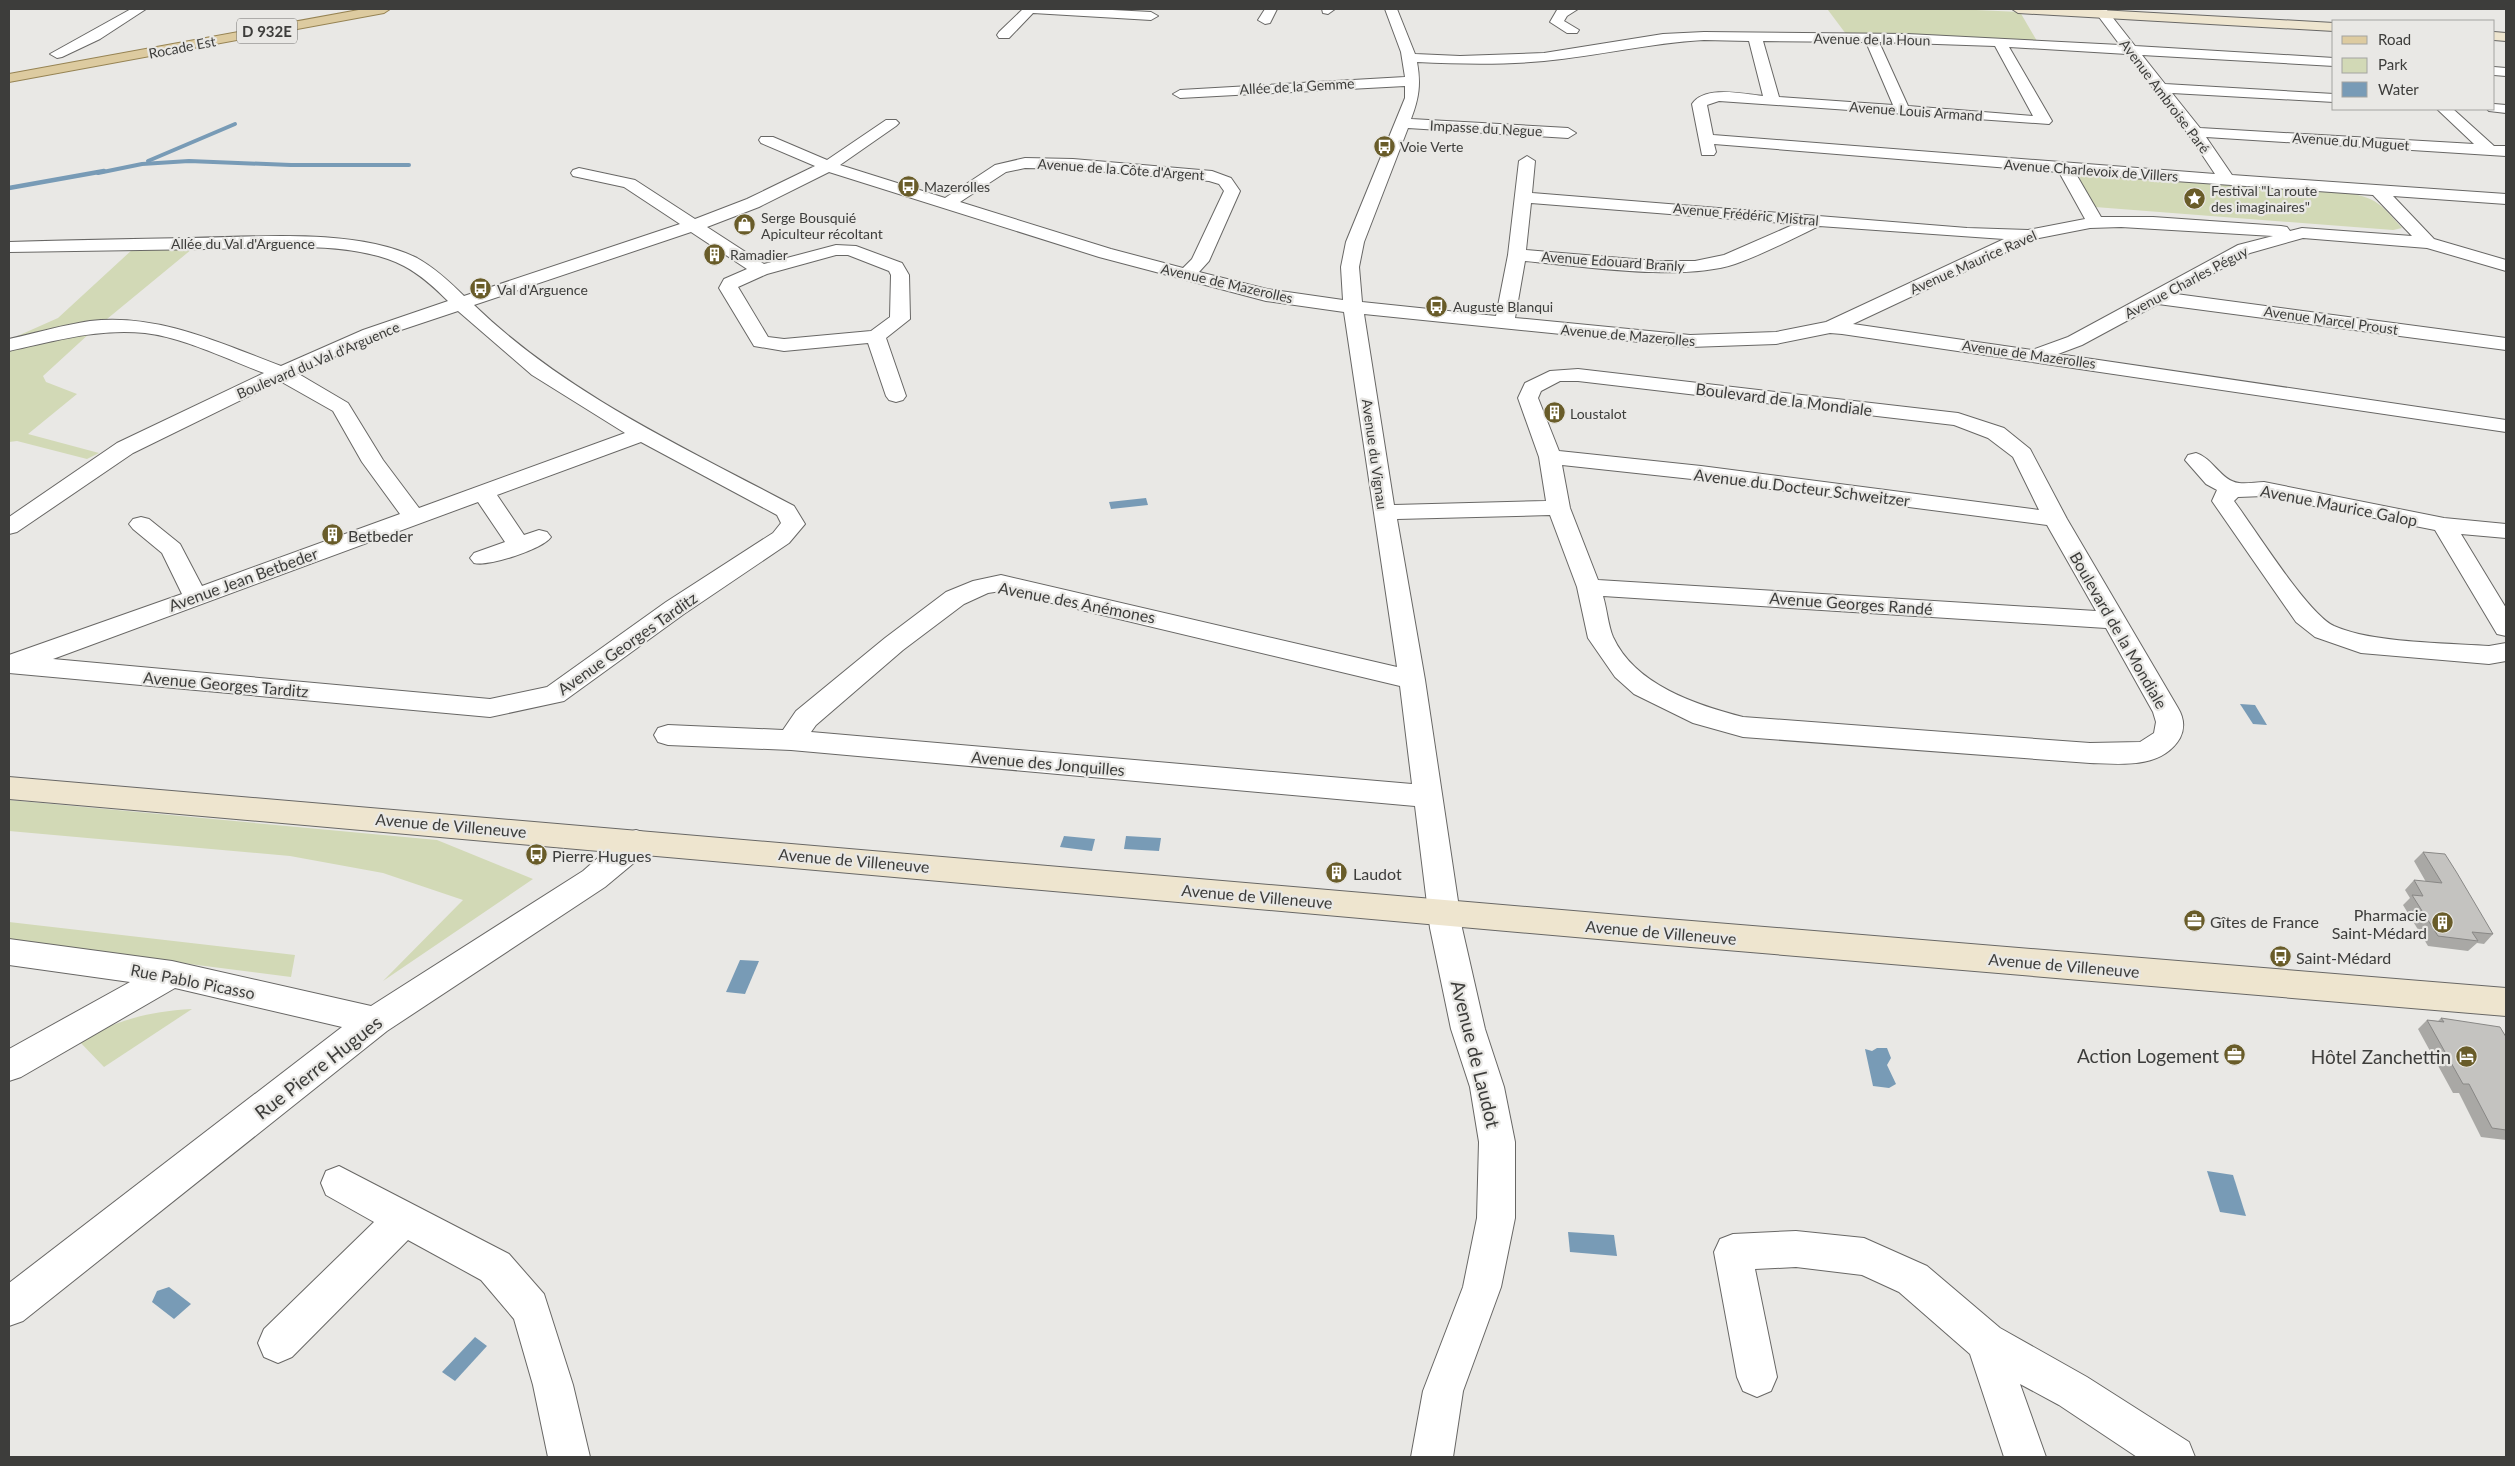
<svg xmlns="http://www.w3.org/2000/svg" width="2515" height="1466" viewBox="0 0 2515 1466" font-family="Lato,sans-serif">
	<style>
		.green { fill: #d2d9b6 }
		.water { fill: #789bb6 }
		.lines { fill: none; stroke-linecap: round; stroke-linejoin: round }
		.stream-far1 { stroke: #789bb6; stroke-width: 4 }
		.stream { stroke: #789bb6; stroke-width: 4.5 }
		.street-casing { stroke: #686765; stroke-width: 2 }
		.secondary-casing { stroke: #686765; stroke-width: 2 }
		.primary-casing { stroke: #968353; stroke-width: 2 }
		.street { fill: #fff; fill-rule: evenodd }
		.secondary { fill: #eee5cf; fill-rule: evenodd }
		.primary { fill: #ddcba0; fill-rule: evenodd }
		.wall { fill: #a9a8a5 }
		.building { fill: #c4c3c0; stroke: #898886 }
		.labels { text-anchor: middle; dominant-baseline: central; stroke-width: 4.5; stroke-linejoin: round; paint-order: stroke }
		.far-street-label { font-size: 14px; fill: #3d3d3b; stroke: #e9e8e5 }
		.far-poi-label { font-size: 14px; fill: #3d3d3b; stroke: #e9e8e5; text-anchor: start }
		.shield { fill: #e9e8e5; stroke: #71706e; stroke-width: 1 }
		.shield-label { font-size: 15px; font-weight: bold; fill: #3d3d3b }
		.street-label { font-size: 16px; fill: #3d3d3b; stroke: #e9e8e5 }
		.poi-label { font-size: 16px; fill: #3d3d3b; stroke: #e9e8e5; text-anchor: start }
		.near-street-label { font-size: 19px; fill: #3d3d3b; stroke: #e9e8e5 }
		.near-poi-label { font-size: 19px; fill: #3d3d3b; stroke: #e9e8e5; text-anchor: end }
	</style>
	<rect width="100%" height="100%" fill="#e9e8e5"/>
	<g class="green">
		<path d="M 1748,9 L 1954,9 L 2020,12 L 2037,41 L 1846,34 L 1828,10 Z"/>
		<path d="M 2093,174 L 2344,192 C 2377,198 2380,203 2402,228 L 2393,230 L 2095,207 L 2078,182 L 2081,176 Z"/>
		<path d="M 133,249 L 192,249 L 107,319 L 67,325 L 13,338 L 58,318 Z"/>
		<path d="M 91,332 L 43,376 L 46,382 L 77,394 L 28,434 L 99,453 L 87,459 L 17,441 L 9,442 L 9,351 Z"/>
		<path d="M 9,800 L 437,840 L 533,879 L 383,981 L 463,900 L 383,873 L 290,856 L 9,831 Z"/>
		<path d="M 9,922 L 295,955 L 291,977 L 9,941 Z"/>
		<path d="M 192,1009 L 104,1067 L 78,1040 C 121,1020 144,1012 192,1009 Z"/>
	</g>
	<g class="water">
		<path d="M 1146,498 L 1148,505 L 1111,509 L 1109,502 Z"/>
		<path d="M 2240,704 L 2255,705 L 2267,725 L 2253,724 Z"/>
		<path d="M 1064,836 L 1095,839 L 1092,851 L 1060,847 Z"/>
		<path d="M 1126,836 L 1161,838 L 1159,851 L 1124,849 Z"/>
		<path d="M 740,960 L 759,961 L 745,994 L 726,992 Z"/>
		<path d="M 1877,1048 L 1887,1048 L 1891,1058 L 1887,1065 L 1896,1084 L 1889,1088 L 1873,1086 L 1865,1049 L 1872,1051 Z"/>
		<path d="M 2207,1171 L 2233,1175 L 2246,1216 L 2220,1212 Z"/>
		<path d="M 1568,1232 L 1614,1235 L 1617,1256 L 1570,1252 Z"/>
		<path d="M 169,1287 L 191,1304 L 174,1319 L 152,1302 L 157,1291 Z"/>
		<path d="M 475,1337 L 487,1346 L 455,1381 L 442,1372 Z"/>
	</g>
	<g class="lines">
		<g class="stream-far1">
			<path d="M 148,161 L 235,124"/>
			<path d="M 98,173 L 142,164 L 189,161 L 291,165 L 409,165"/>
		</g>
		<path class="stream" d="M 9,188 L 104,171"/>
		<defs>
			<g id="street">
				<path d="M 131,9 L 146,9 L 100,39 L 62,57 L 57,58 L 50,54 Z"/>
				<path d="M 1023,9 L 1093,9 L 1151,12 L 1158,16 L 1151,20 L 1033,13 L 1009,38 L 999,38 L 997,35 L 999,32 Z"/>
				<path d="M 1265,9 L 1277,9 L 1270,23 L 1265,24 L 1258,20 Z"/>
				<path d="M 1322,9 L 1335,9 L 1328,14 L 1323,13 Z"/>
				<path d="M 1385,9 L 1397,9 L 1415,54 L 1460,56 L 1544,53 L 1663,34 L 1704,32 L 1907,34 L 2120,45 L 2093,9 L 2106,9 L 2135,46 L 2334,58 L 2334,66 L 2142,55 L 2165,84 L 2334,94 L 2334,102 L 2172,93 L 2200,128 L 2474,144 L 2437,109 L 2453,109 L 2494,146 L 2506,146 L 2506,156 L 2206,137 L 2232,175 L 2506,194 L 2506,204 L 2393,196 L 2434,239 L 2506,260 L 2506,271 L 2427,248 L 2303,238 L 2250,253 L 2176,294 L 2506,338 L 2506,350 L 2158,304 L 2082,345 L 2058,354 L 2506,420 L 2506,432 L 1842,334 L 1830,333 L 1776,344 L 1690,347 L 1364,314 L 1394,505 L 1546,501 L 1539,457 L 1518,398 L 1525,383 L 1550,371 L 1578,369 L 1958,413 L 2004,428 L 2030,449 L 2067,519 L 2178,708 C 2184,718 2185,728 2180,738 C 2162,769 2121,764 2090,763 L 1743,737 L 1693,723 L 1634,694 L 1615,677 L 1588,638 L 1577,587 L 1550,515 L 1397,519 L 1425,680 L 1462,928 L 1485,1029 L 1504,1087 L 1515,1142 L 1515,1218 L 1501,1287 L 1463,1391 L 1453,1457 L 1411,1457 L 1423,1391 L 1463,1287 L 1477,1218 L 1479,1142 L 1470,1087 L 1451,1029 L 1430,928 L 1415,806 L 791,750 L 668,745 L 658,742 L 654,735 L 658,728 L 668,725 L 783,730 L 796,711 L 885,638 L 946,592 L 973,581 L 1001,575 L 1397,667 L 1344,312 L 1266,301 L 1099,257 L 829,172 L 759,207 L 707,227 L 764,264 L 836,245 L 856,246 L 902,263 L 909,275 L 910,319 L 886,338 L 906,396 L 903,400 L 896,402 L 889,400 L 886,396 L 868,343 L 784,351 L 754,346 L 719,288 L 724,279 L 747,269 L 691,232 L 474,305 C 565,393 683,447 794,506 L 805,524 L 789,543 L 684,614 L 564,701 L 490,717 L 9,673 L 9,655 L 182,594 L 162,553 L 133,529 L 129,524 L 133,519 L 141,517 L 149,519 L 180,544 L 202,586 L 400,514 L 362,462 L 333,411 L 280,381 L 133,453 L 17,532 L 9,534 L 9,517 L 117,443 L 264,373 C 229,360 182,337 145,333 C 99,328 54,341 9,351 L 9,339 C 36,333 63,325 90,321 C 157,313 220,343 281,366 L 363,330 L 448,301 C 435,288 421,275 404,266 C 352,239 264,248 206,249 C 140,250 75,251 9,252 L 9,242 C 70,240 131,239 191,238 C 258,237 356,228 417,258 C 435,268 450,282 464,296 L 680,224 L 624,187 L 573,176 L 571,173 L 573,170 L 579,168 L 635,180 L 695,219 L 747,199 L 815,166 L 761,143 L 759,140 L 761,137 L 773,137 L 827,160 L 886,120 L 896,120 L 899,123 L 896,126 L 840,165 L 945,198 L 995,165 L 1025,158 L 1073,159 L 1212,171 L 1231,178 L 1240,191 L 1209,261 L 1199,272 L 1267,289 L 1343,300 L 1341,267 L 1346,242 L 1405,98 L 1405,86 L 1180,98 L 1173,94 L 1180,90 L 1405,77 L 1401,52 ZM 1704,40 L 1749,41 L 1763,96 C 1743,94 1705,85 1692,104 L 1702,155 L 1714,155 L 1716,152 L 1714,144 L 2059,172 L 2085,219 L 2028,230 L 1967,228 L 1532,193 L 1535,161 L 1527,156 L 1519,161 L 1508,255 L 1496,316 L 1362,302 L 1359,267 L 1364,242 L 1408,128 L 1568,138 L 1576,133 L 1568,128 L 1411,119 C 1419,98 1421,84 1417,62 C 1459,64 1502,65 1544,61 C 1598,56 1650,43 1704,40 ZM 1763,41 L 1866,42 L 1893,105 L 1779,97 ZM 1879,42 L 1995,46 L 2033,116 L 1908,106 ZM 2009,47 L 2127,54 L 2189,135 L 2215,174 L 1713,135 L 1707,105 L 1719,101 L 2049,124 L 2052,121 ZM 1025,168 L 1073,169 L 1209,181 L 1219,184 L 1224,191 L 1192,259 L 1183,268 L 1111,249 L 960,202 L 1006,172 ZM 2076,174 L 2373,195 L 2412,236 L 2302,228 L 2290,231 L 2287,227 L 2281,226 L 2153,217 L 2101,217 ZM 1531,203 L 1795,224 L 1724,255 L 1695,261 L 1657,261 L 1526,250 ZM 1819,226 L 2004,239 L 1826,322 L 1776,332 L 1690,335 L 1515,318 L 1525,261 C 1583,266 1681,282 1735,264 C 1764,254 1792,239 1819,226 ZM 2121,227 L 2273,236 L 2238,245 L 2068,337 L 2032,350 L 1853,324 L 2034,239 L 2090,228 ZM 836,255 L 848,255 L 889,271 L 891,275 L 890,317 L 871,331 L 784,339 L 768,337 L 738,287 L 767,274 ZM 458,311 L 532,375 L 625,433 L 419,508 L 383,460 L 348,403 L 297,373 L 377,338 ZM 1560,381 L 1578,381 L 1954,425 L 1988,438 L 2013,457 L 2039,510 L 1701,466 L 1559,451 L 1538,398 L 1541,391 ZM 641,442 L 777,515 L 781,523 L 773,533 L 666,602 L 547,687 L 490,699 L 53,659 L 478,502 L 505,542 L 474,553 L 470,558 L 474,563 C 488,567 543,549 551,537 L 547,532 L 539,530 L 524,535 L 497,495 ZM 1562,465 L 1701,480 L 2047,525 L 2096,611 L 1598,580 L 1570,508 ZM 1001,591 L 1400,686 L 1412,784 L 811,732 L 816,725 L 903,650 L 964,604 L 988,593 ZM 1603,596 L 2106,628 L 2153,712 L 2156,722 L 2154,733 L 2140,742 L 2090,743 L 1743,717 C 1696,705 1635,685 1613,637 C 1608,625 1607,609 1603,596 Z"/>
				<path d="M 1561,9 L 1578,9 L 1567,16 L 1564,21 L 1579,30 L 1577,33 L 1567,33 L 1550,22 L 1557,10 Z"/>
				<path d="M 2494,67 L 2506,68 L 2506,76 L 2494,75 Z"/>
				<path d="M 2494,104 L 2506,105 L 2506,113 L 2489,111 L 2487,109 L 2494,109 Z"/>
				<path d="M 2196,453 C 2213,458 2221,481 2239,483 C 2247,484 2256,482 2264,482 L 2444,518 L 2506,524 L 2506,538 L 2461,534 L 2506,608 L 2506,636 L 2497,634 L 2435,530 L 2264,496 L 2238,497 L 2234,501 C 2255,529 2307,613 2334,626 C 2372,643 2445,643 2489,646 L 2506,643 L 2506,661 L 2489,664 L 2361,653 L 2315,637 L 2296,622 L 2212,501 L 2217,490 L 2206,484 L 2185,460 L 2188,455 Z"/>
				<path d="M 636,830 L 646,833 L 651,841 L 635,862 L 605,887 L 387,1031 L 23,1321 L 9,1326 L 9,1283 L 342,1027 L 175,988 L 21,1077 L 9,1081 L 9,1049 L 130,982 L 9,965 L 9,939 L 172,961 L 371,1006 L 583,871 L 626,833 Z"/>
				<path d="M 339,1166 L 509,1254 L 544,1294 L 573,1385 L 590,1457 L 548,1457 L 533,1385 L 514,1319 L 481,1280 L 408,1240 L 292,1357 L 278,1363 L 264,1357 L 258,1343 L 264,1329 L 374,1222 L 326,1195 L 321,1183 L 326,1171 Z"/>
				<path d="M 1796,1231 L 1864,1238 L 1927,1266 L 2000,1328 L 2087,1377 L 2189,1442 L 2195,1457 L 2137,1457 L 2059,1405 L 2020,1384 L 2046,1457 L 2004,1457 L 1970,1354 L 1899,1292 L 1862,1275 L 1796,1267 L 1755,1269 L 1777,1377 L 1771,1391 L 1757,1397 L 1743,1391 L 1737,1377 L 1714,1252 L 1720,1239 L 1733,1234 Z"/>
			</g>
			<g id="secondary">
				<path d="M 2012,9 L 2082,9 L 2334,23 L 2334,31 L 2018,13 Z"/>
				<path d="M 2494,32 L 2506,33 L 2506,41 L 2494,40 Z"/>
				<path d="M 9,777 L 1655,918 L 2506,988 L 2506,1016 L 1655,944 L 9,799 Z"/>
			</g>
			<path id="primary" d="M 364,9 L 390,9 L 384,13 L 9,82 L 9,74 Z"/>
		</defs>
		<use href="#street" class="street-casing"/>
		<use href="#secondary" class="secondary-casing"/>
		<use href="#primary" class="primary-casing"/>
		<use href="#street" class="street"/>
		<use href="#secondary" class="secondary"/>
		<use href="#primary" class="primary"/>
	</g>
	<g class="wall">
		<path d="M 2423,852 L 2493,934 L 2484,944 L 2477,943 L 2468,951 L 2428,946 L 2403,905 L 2410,898 L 2405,890 L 2414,880 L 2426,882 L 2414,861 Z"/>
		<path d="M 2441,1018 L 2506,1037 L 2506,1140 L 2481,1137 L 2459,1093 L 2453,1093 L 2418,1029 L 2427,1020 L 2438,1021 Z"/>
	</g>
	<g class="building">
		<path d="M 2423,852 L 2445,854 L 2457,873 L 2493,934 L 2472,932 L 2478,941 L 2438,936 L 2412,895 L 2423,896 L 2414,880 L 2442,883 Z"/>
		<path d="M 2441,1018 L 2500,1027 L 2506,1037 L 2506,1130 L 2492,1128 L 2469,1084 L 2463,1084 L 2427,1020 L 2444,1022 Z"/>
	</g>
	<defs>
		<symbol id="bus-disc" viewBox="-11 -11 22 22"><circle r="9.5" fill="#695c29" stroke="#e9e8e5"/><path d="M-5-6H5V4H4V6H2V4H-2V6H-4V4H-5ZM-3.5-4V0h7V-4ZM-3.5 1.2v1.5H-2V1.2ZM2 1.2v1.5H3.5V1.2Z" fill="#fff"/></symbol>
		<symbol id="sight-disc" viewBox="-11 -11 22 22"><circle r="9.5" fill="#695c29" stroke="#e9e8e5"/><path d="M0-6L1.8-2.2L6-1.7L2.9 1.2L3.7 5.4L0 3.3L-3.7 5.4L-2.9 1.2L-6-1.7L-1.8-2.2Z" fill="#fff"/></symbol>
		<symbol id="shop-disc" viewBox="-11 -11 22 22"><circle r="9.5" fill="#695c29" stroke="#e9e8e5"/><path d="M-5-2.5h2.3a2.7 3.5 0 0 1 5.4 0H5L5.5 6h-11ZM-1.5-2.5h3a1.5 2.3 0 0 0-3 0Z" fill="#fff"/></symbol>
		<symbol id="building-disc" viewBox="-11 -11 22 22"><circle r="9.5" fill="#695c29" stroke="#e9e8e5"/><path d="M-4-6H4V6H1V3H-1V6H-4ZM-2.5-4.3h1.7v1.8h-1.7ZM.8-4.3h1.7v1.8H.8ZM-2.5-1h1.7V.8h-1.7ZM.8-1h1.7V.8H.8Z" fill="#fff"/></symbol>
		<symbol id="office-disc" viewBox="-11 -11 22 22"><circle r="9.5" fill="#695c29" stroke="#e9e8e5"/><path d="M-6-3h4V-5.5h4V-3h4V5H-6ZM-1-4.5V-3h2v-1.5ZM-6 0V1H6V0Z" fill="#fff"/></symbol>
		<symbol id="hotel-disc" viewBox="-11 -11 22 22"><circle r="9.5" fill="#695c29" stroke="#e9e8e5"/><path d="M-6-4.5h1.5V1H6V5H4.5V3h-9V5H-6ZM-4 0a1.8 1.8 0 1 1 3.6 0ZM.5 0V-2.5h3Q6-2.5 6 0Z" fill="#fff"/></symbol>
	</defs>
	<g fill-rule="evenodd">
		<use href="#bus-disc" x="1372" y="134" width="25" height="25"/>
		<use href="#bus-disc" x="896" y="174" width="25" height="25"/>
		<use href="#sight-disc" x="2182" y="186" width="25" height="25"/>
		<use href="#shop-disc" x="732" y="212" width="25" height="25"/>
		<use href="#building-disc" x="702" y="242" width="25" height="25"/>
		<use href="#bus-disc" x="468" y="276" width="25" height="25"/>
		<use href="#bus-disc" x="1424" y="294" width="25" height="25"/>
		<use href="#building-disc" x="1542" y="400" width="25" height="25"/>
		<use href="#building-disc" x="320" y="522" width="25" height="25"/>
		<use href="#bus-disc" x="524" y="842" width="25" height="25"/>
		<use href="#building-disc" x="1324" y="860" width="25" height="25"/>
		<use href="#office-disc" x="2182" y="908" width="25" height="25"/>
		<use href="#building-disc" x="2430" y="910" width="25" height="25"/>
		<use href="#bus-disc" x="2268" y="944" width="25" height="25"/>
		<use href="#office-disc" x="2222" y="1042" width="25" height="25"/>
		<use href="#hotel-disc" x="2454" y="1044" width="25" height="25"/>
	</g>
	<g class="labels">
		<g class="far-street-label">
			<text transform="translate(1872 39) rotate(1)">Avenue de la Houn</text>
			<text transform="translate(182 47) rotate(-11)">Rocade Est</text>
			<text transform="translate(1297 86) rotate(-3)">Allée de la Gemme</text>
			<text transform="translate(2165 96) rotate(53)">Avenue Ambroise Paré</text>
			<text transform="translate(1916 111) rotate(4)">Avenue Louis Armand</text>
			<text transform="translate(1486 128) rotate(3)">Impasse du Negue</text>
			<text transform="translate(2351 141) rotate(4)">Avenue du Muguet</text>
			<text transform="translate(1121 169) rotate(4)">Avenue de la Côte d'Argent</text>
			<text transform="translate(2091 170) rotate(4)">Avenue Charlevoix de Villers</text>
			<text transform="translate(1746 214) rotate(5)">Avenue Frédéric Mistral</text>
			<text x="243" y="243">Allée du Val d'Arguence</text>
			<text transform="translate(1613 261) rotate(4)">Avenue Edouard Branly</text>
			<text transform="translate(1973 262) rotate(-24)">Avenue Maurice Ravel</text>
			<text transform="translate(2186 282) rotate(-28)">Avenue Charles Péguy</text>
			<text transform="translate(1227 283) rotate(13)">Avenue de Mazerolles</text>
			<text transform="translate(2331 320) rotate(8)">Avenue Marcel Proust</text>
			<text transform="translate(1628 335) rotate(5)">Avenue de Mazerolles</text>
			<text transform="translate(2029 354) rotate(8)">Avenue de Mazerolles</text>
			<text transform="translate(318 360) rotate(-23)">Boulevard du Val d'Arguence</text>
			<text transform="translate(1375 454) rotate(82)">Avenue du Vignau</text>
		</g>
		<g class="far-poi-label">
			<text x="1400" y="146">Voie Verte</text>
			<text x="924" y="186">Mazerolles</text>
			<text x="2211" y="190">Festival "La route<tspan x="2211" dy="16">des imaginaires"</tspan></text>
			<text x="761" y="217">Serge Bousquié<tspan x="761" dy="16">Apiculteur récoltant</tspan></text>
			<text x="730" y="254">Ramadier</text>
			<text x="497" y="289">Val d'Arguence</text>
			<text x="1453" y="306">Auguste Blanqui</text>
			<text x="1570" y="413">Loustalot</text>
		</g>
		<rect class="shield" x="237" y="18.5" width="60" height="25" rx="4"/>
		<g class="shield-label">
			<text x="267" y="31">D 932E</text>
		</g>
		<g class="street-label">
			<text transform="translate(1784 399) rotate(7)">Boulevard de la Mondiale</text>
			<text transform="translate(1802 487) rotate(7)">Avenue du Docteur Schweitzer</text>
			<text transform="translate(2339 505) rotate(11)">Avenue Maurice Galop</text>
			<text transform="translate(243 579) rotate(-20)">Avenue Jean Betbeder</text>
			<text transform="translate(1077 602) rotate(11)">Avenue des Anémones</text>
			<text transform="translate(1851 603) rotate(4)">Avenue Georges Randé</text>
			<text transform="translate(2119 630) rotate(60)">Boulevard de la Mondiale</text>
			<text transform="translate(627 643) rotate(-35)">Avenue Georges Tarditz</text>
			<text transform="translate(226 684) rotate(5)">Avenue Georges Tarditz</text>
			<text transform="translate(1048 763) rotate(5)">Avenue des Jonquilles</text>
			<text transform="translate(451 825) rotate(5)">Avenue de Villeneuve</text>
			<text transform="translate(854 860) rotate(5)">Avenue de Villeneuve</text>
			<text transform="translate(1257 896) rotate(5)">Avenue de Villeneuve</text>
			<text transform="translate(1661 932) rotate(5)">Avenue de Villeneuve</text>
			<text transform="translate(2064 965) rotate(5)">Avenue de Villeneuve</text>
			<text transform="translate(193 981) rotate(11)">Rue Pablo Picasso</text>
		</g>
		<g class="poi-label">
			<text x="348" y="535">Betbeder</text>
			<text x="552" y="855">Pierre Hugues</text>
			<text x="1353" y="873">Laudot</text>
			<text x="2427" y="914" text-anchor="end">Pharmacie<tspan x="2427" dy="18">Saint-Médard</tspan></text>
			<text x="2210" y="921">Gîtes de France</text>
			<text x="2296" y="957">Saint-Médard</text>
		</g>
		<g class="near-street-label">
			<text transform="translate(1476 1054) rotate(76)">Avenue de Laudot</text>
			<text transform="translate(318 1067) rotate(-38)">Rue Pierre Hugues</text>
		</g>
		<g class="near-poi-label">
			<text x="2219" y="1055">Action Logement</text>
			<text x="2451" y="1056">Hôtel Zanchettin</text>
		</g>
	</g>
	<rect width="2515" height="1466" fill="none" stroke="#3d3d3b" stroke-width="20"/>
	<rect x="2332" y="20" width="162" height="90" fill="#e9e8e5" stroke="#a4a4a1"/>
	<rect x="2342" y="36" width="25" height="8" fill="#ddcba0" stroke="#a4a4a1"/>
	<text x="2378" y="45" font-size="15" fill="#3d3d3b">Road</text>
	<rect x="2342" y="58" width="25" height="15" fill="#d2d9b6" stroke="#a4a4a1"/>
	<text x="2378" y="70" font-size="15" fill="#3d3d3b">Park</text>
	<rect x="2342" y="82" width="25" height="15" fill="#789bb6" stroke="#a4a4a1"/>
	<text x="2378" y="95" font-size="15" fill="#3d3d3b">Water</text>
</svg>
